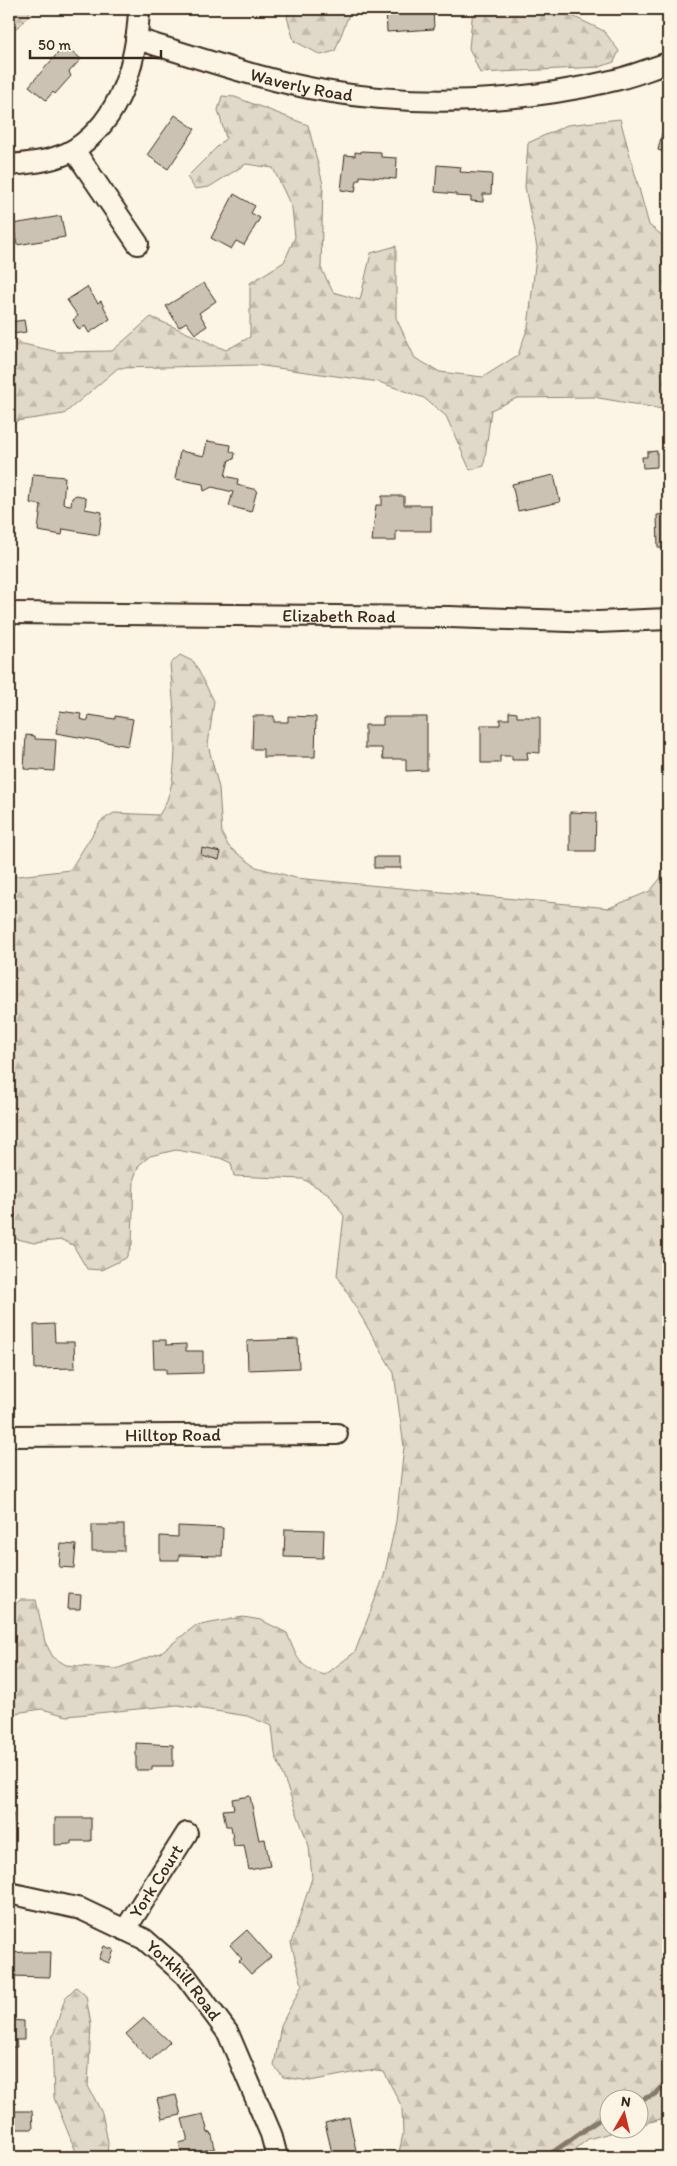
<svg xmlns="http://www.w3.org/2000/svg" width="677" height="2166" viewBox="0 0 677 2166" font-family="Itim,sans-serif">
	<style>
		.forest { fill: url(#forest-firs); stroke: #8e8173 }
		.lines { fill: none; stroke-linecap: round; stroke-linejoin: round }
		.stream { stroke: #85796b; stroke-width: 5 }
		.building { fill: #ccc2b3; stroke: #3b2a1e }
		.street-casing { stroke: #3b2a1e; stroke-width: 24 }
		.street { stroke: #fcf5e5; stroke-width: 20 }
		.labels { text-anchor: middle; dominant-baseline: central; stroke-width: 4; stroke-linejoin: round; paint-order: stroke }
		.street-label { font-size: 18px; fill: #3b2a1e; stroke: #fcf5e5 }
	</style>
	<defs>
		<pattern id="forest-firs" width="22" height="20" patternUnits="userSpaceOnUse" patternTransform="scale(1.25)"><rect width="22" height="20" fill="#e0d8c8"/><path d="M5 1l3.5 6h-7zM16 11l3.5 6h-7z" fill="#c1baab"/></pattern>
	</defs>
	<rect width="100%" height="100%" fill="#fcf5e5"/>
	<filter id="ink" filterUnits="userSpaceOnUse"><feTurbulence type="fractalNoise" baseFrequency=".02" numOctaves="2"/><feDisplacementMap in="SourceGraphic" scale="10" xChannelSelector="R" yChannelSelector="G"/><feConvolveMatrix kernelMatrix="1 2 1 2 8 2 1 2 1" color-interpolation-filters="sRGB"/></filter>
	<g filter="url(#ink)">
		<g class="forest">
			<path d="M 9,9 L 31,9 C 27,19 20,28 9,31 Z"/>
			<path d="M 290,9 L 351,9 L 335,51 L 321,55 L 294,41 L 287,17 Z"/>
			<path d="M 473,9 L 565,9 L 568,14 L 604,31 L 619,51 L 614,62 L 600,67 L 480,73 L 469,48 Z"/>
			<path d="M 222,96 L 235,97 L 308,125 L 323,184 L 321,268 L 333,292 L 360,300 L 371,253 L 396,246 L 396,318 L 415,358 L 440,372 L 483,377 L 518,355 L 528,327 L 537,248 L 525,187 L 528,143 L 567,125 L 620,119 L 649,225 L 668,240 L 668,410 L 593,397 L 517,398 L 491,410 L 484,466 L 470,470 L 446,416 L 424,398 L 379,382 L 256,365 L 118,368 L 64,414 L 16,421 L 9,438 L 9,332 L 19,343 L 58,352 L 112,351 L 151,317 L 226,350 L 250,337 L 250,283 L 284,262 L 295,237 L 292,208 L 273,168 L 246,164 L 209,187 L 195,189 L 187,177 L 226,138 L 218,110 Z"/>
			<path d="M 180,655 L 194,662 L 214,701 L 208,745 L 219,788 L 222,834 L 229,847 L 256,867 L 296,878 L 609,908 L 650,891 L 660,879 L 668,849 L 668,2117 L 640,2125 L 640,2098 L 610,2098 L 610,2128 L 625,2129 L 588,2139 L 566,2157 L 398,2157 L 403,2134 L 402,2107 L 384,2072 L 368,2070 L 310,2081 L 283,2077 L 274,2066 L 281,2025 L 302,1985 L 291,1943 L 312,1878 L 309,1846 L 275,1754 L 272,1726 L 247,1716 L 178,1705 L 67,1716 L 42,1709 L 15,1713 L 9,1718 L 9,1610 L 20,1600 L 36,1600 L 45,1642 L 53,1657 L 66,1665 L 116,1669 L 160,1653 L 195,1626 L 243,1617 L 261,1620 L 287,1633 C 297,1658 298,1667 325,1675 L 355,1652 L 384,1576 L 396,1521 L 404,1447 L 394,1373 L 337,1275 L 344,1216 L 329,1194 L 303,1179 L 234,1176 L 231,1163 L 220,1158 L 176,1150 L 150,1156 L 139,1165 L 134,1178 L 132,1244 L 126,1258 L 101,1270 L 87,1269 L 73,1245 L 62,1240 L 34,1243 L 9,1237 L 9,877 L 70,870 L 101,821 L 114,813 L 159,815 C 184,781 173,705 170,664 Z"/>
			<path d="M 76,1987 L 86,1996 L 91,2025 L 88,2086 L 102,2113 L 108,2142 L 107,2157 L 78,2157 L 54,2098 L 52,2039 L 65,1998 Z"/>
		</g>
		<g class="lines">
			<g class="stream">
				<path d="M 665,945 L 668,954"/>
				<path d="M 640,2100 L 656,2094 L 668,2079"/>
				<path d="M 546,2157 L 610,2112"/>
			</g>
		</g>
		<g class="building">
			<path d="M 386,9 L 433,9 L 434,29 L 387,32 Z"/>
			<path d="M 616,9 L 633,9 L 630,15 Z"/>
			<path d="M 65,45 L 81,59 L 69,72 L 71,76 L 55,94 L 53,92 L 46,100 L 29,86 Z"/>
			<path d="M 175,115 L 195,129 L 168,169 L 147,155 Z"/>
			<path d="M 664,125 L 668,126 L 668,153 L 658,150 Z"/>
			<path d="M 361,151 L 381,152 L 381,157 L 397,158 L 396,179 L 360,176 L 360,180 L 357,180 L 355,192 L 341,190 L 345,155 L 355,156 L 355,152 L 361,153 Z"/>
			<path d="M 437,165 L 461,167 L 460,172 L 492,174 L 491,194 L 483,194 L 483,202 L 471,201 L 471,197 L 456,196 L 456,194 L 435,192 Z"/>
			<path d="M 234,194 L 255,206 L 251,213 L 260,218 L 244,245 L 236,241 L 231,249 L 211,238 Z"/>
			<path d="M 61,216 L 65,237 L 17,245 L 13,224 Z"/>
			<path d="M 204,283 L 216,301 L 199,313 L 207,326 L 195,334 L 186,322 L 179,327 L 166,306 Z"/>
			<path d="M 87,287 L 98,303 L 101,301 L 110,319 L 89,333 L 85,326 L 79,330 L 73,320 L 78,316 L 67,300 Z"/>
			<path d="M 24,320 L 26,332 L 13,334 L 11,322 Z"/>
			<path d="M 207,441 L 231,445 L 230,451 L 235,453 L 234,459 L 229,460 L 225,476 L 238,479 L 237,485 L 257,490 L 251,512 L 229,506 L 233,492 L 212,487 L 204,491 L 203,484 L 175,479 L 180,451 L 204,456 Z"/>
			<path d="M 657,451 L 657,467 L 643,468 L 642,457 L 647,457 L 647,452 Z"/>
			<path d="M 33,474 L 65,477 L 63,504 L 71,505 L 72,498 L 76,495 L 81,496 L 86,499 L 85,509 L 102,512 L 99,535 L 63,529 L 62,535 L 38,531 L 41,505 L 30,503 Z"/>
			<path d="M 554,475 L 560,502 L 518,511 L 512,484 Z"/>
			<path d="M 382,496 L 404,496 L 404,505 L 431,505 L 431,531 L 396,531 L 396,541 L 372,541 L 376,505 L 382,505 Z"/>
			<path d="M 668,514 L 668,548 L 658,548 L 657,515 Z"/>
			<path d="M 60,711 L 81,714 L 80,719 L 88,721 L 89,715 L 115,719 L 115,716 L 133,719 L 128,746 L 56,733 Z"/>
			<path d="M 509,712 L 517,713 L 517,717 L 540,717 L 540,753 L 527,752 L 528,760 L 512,760 L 512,756 L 500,756 L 500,763 L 481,763 L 481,725 L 500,725 L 500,719 L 509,719 Z"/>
			<path d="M 253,716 L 274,716 L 274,722 L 288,722 L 288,716 L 316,717 L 315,757 L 263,757 L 263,749 L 252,749 Z"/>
			<path d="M 383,717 L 427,717 L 427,770 L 406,771 L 406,759 L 383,759 L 382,748 L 365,748 L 365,725 L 383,725 Z"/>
			<path d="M 26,735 L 35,736 L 35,739 L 56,740 L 54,771 L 24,769 Z"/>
			<path d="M 570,812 L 596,813 L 595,851 L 570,851 Z"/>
			<path d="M 202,848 L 221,852 L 219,860 L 201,855 Z"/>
			<rect x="374" y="857" width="27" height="11"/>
			<path d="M 54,1324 L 55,1342 L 74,1342 L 75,1368 L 35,1369 L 34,1325 Z"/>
			<path d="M 298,1339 L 299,1368 L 248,1370 L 247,1341 Z"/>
			<path d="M 153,1340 L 166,1340 L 166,1345 L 186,1344 L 186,1351 L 203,1351 L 203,1373 L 166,1374 L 166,1369 L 154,1369 Z"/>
			<rect x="92" y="1525" width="32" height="26"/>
			<path d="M 178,1526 L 223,1528 L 222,1556 L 179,1555 L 179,1560 L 160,1560 L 160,1536 L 178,1537 Z"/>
			<path d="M 285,1529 L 324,1530 L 323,1558 L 284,1557 Z"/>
			<path d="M 61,1544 L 76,1545 L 74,1568 L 59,1567 Z"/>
			<path d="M 69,1594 L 81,1595 L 80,1609 L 68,1609 Z"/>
			<path d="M 136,1743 L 173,1745 L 173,1766 L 152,1766 L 152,1770 L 136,1770 Z"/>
			<path d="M 250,1796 L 259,1840 L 265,1839 L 270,1866 L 249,1870 L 244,1845 L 234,1846 L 231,1826 L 226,1826 L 223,1810 L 234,1809 L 232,1799 Z"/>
			<path d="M 9,1814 L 13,1814 L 11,1837 L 9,1836 Z"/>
			<path d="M 55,1818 L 91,1818 L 91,1841 L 71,1841 L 71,1844 L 55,1845 Z"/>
			<path d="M 247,1930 L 271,1957 L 251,1974 L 239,1961 L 242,1959 L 230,1945 Z"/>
			<path d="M 104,1946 L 114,1950 L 109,1963 L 99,1959 Z"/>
			<path d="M 26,1952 L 51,1952 L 50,1977 L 9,1976 L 9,1953 Z"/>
			<path d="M 144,2018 L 170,2042 L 150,2061 L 126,2034 Z"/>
			<path d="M 9,2020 L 24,2021 L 24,2040 L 16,2040 L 17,2047 L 13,2047 L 13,2082 L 9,2082 Z"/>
			<path d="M 176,2095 L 181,2115 L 162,2119 L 157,2099 Z"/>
			<path d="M 13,2111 L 32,2111 L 33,2129 L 13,2129 Z"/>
			<path d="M 203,2114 L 208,2133 L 211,2132 L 215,2148 L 182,2156 L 179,2143 L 187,2141 L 187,2137 L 182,2119 Z"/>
			<path d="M 349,2117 L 357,2155 L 333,2157 L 325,2123 Z"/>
			<path d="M 9,2131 L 11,2131 L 10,2156 L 23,2157 L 9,2157 Z"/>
		</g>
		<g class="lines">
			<defs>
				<g id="street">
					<path id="s1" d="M 136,39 C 198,57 261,80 325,91 C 418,107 519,103 611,81 C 630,77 649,69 668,63"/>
					<path d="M 74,150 L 138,244"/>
					<path d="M 9,165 C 30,163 56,161 75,149 C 121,119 137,61 139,9"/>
					<path id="s2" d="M 9,613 L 449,617 L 598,622 L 668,619"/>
					<path id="s3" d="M 9,1436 L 337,1434"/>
					<path id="s4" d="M 9,1893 L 81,1909 L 144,1939 L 185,1975 L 228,2033 L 271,2134 L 277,2157"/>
					<path id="s5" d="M 125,1930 L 187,1833"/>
				</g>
			</defs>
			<use href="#street" class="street-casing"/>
			<use href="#street" class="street"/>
		</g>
	</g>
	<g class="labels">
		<g class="street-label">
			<text stroke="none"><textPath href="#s1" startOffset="172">Waverly Road</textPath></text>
			<text stroke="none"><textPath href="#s2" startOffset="330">Elizabeth Road</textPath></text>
			<text stroke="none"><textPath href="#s3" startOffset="164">Hilltop Road</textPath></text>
			<text stroke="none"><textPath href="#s5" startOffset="58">York Court</textPath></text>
			<text stroke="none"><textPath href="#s4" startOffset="201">Yorkhill Road</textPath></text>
		</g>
	</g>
	<rect width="677" height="2166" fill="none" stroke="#fcf5e5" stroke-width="30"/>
	<rect x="15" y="15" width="647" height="2136" fill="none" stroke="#3b2a1e" stroke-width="2" filter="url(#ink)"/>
	<g transform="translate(624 2114) rotate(8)"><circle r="24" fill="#fcf5e5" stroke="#afa495"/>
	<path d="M0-4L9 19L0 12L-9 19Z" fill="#c8321e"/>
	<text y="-8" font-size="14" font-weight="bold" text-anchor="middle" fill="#3b2a1e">N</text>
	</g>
	<path d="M30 50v8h131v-8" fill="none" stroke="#3b2a1e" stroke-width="2.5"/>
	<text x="38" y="50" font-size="15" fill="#3b2a1e" stroke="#fcf5e5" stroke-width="4" paint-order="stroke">50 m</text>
</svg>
